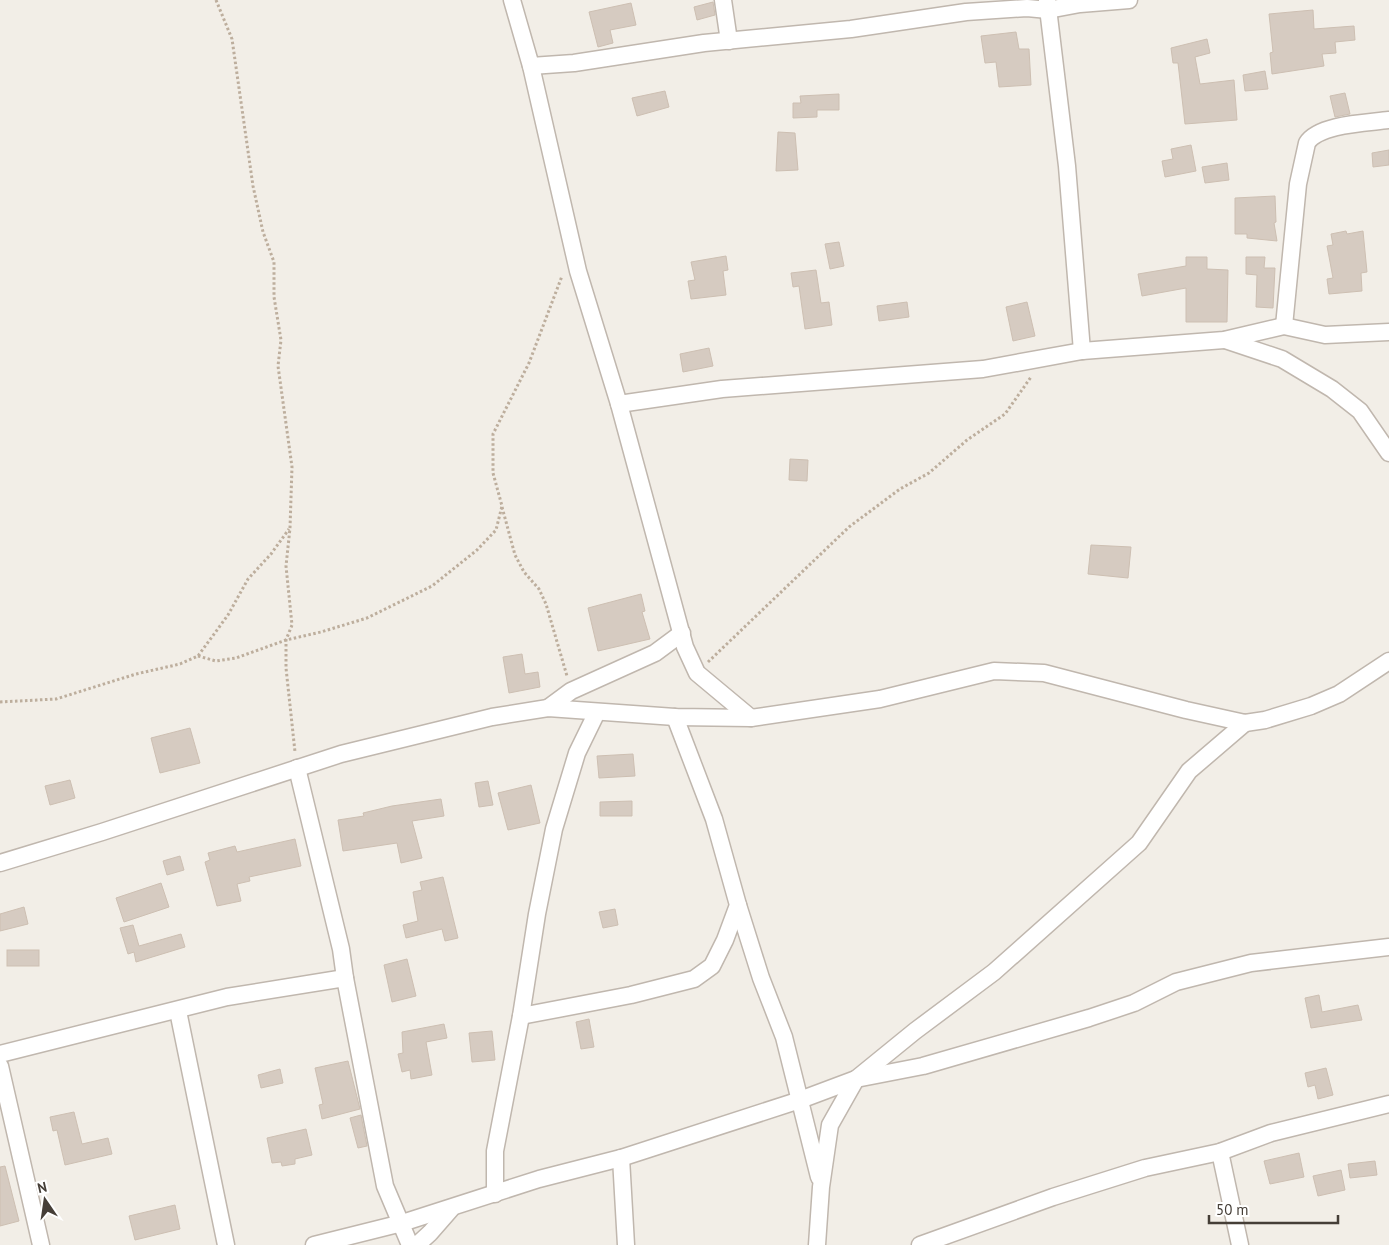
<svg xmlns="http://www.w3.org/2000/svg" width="1389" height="1245" viewBox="0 0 1389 1245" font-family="'PT Sans',sans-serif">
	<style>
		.building { fill: #d6cbc1; stroke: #cdbfb2 }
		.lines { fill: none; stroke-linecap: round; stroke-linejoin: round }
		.street-casing { stroke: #c0b7ae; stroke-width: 19 }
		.path { stroke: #bdae9d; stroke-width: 3; stroke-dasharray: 2.5 2.5; stroke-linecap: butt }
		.street { stroke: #fff; stroke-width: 16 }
	</style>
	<rect width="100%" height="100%" fill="#f2eee7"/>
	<g class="building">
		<path d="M 713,2 L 715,15 L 697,20 L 694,7 Z"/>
		<path d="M 631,3 L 636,25 L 610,30 L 613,43 L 598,47 L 589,12 Z"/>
		<path d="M 1313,10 L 1314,29 L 1354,26 L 1355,40 L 1335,42 L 1336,53 L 1322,54 L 1324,66 L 1272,74 L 1270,53 L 1273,52 L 1269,14 Z"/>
		<path d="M 1016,32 L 1019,49 L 1029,49 L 1031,85 L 999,87 L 996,62 L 985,63 L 981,36 Z"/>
		<path d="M 1207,39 L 1210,53 L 1195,57 L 1200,84 L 1234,80 L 1237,120 L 1185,124 L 1178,63 L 1173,63 L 1171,48 Z"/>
		<path d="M 1265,71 L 1268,89 L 1245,91 L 1243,75 Z"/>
		<path d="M 665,91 L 669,107 L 637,116 L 632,98 Z"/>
		<path d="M 1345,93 L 1350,114 L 1335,117 L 1330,96 Z"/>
		<path d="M 839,94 L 839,110 L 817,110 L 817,117 L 793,118 L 793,103 L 801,103 L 800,96 Z"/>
		<path d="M 778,132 L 795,133 L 798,170 L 776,171 Z"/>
		<path d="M 1191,145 L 1196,171 L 1165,177 L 1162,161 L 1173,159 L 1171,149 Z"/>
		<path d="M 1389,150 L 1389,165 L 1373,167 L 1372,153 Z"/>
		<path d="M 1227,163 L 1229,180 L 1205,183 L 1202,167 Z"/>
		<path d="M 1275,196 L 1276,222 L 1274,223 L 1277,241 L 1247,238 L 1247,234 L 1235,234 L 1235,198 Z"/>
		<path d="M 1346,231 L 1347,234 L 1363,231 L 1367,272 L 1361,273 L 1362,291 L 1329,294 L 1327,279 L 1333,278 L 1327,246 L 1333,245 L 1331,234 Z"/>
		<path d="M 839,242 L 844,266 L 830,269 L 825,244 Z"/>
		<path d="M 726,256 L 728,270 L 723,271 L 726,295 L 691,299 L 688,281 L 695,280 L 691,262 Z"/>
		<path d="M 1186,257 L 1207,257 L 1207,269 L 1228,270 L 1227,322 L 1186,322 L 1186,288 L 1142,296 L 1138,274 L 1186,266 Z"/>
		<path d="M 1246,257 L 1265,257 L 1264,268 L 1275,268 L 1273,308 L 1256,307 L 1257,275 L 1246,274 Z"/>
		<path d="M 816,270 L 821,303 L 829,302 L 832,325 L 805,329 L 799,286 L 793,287 L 791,273 Z"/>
		<path d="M 907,302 L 909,317 L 879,321 L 877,306 Z"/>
		<path d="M 1027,302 L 1035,336 L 1013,341 L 1006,307 Z"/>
		<path d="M 709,348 L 713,366 L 683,372 L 680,354 Z"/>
		<path d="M 790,459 L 808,460 L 807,481 L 789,480 Z"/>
		<path d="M 1091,545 L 1131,547 L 1128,578 L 1088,574 Z"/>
		<path d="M 641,594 L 645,611 L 642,612 L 650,639 L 598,651 L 588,608 Z"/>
		<path d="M 522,654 L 525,674 L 538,672 L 540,687 L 509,693 L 503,657 Z"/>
		<path d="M 190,728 L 200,763 L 160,773 L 151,738 Z"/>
		<path d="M 633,754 L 635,776 L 599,778 L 597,756 Z"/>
		<path d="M 70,780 L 75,798 L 50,805 L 45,786 Z"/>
		<path d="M 488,781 L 493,805 L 479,807 L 475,783 Z"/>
		<path d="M 531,785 L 540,823 L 508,830 L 498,793 Z"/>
		<path d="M 441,799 L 444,816 L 412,821 L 422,858 L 401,863 L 397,843 L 343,851 L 338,820 L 364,816 L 363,813 L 392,806 Z"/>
		<path d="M 632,801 L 632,816 L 600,816 L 600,802 Z"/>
		<path d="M 295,839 L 301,866 L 249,877 L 250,881 L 237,884 L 241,901 L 217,906 L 205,862 L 210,860 L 208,853 L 235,846 L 237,852 Z"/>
		<path d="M 180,856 L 184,870 L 167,875 L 163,861 Z"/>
		<path d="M 443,877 L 458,938 L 445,941 L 442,929 L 406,938 L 403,925 L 418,921 L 413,892 L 422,890 L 420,882 Z"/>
		<path d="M 161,883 L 169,907 L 124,922 L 116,898 Z"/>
		<path d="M 24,907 L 28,924 L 0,931 L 0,914 Z"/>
		<path d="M 615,909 L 618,925 L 603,928 L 599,912 Z"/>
		<path d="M 133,925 L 139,946 L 181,934 L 185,947 L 136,962 L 134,952 L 128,954 L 120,928 Z"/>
		<rect x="7" y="950" width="32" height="16"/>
		<path d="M 407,959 L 416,996 L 392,1002 L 384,965 Z"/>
		<path d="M 1319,995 L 1322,1012 L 1358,1005 L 1362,1020 L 1311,1028 L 1305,998 Z"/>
		<path d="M 589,1019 L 594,1047 L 581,1049 L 576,1022 Z"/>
		<path d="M 444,1024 L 447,1038 L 426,1042 L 432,1075 L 411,1079 L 410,1070 L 402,1072 L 398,1054 L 403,1053 L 402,1032 Z"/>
		<path d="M 492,1031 L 495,1060 L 472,1062 L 469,1033 Z"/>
		<path d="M 348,1061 L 360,1109 L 322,1119 L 319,1105 L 323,1104 L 315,1068 Z"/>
		<path d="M 1326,1068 L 1333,1095 L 1318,1099 L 1315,1085 L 1308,1087 L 1305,1073 Z"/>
		<path d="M 280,1069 L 283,1083 L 261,1088 L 258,1075 Z"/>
		<path d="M 74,1112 L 82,1144 L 108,1138 L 112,1154 L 65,1165 L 57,1130 L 53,1131 L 50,1117 Z"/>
		<path d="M 361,1115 L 367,1146 L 358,1148 L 350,1118 Z"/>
		<path d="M 306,1129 L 312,1155 L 295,1159 L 295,1164 L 282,1166 L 281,1162 L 272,1163 L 267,1138 Z"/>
		<path d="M 1299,1153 L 1304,1177 L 1270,1184 L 1264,1161 Z"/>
		<path d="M 1375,1161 L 1377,1175 L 1350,1178 L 1348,1164 Z"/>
		<path d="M 5,1166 L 19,1221 L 0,1226 L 0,1167 Z"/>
		<path d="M 1341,1170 L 1345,1190 L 1318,1196 L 1313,1176 Z"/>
		<path d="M 175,1205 L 180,1229 L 135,1240 L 129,1216 Z"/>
	</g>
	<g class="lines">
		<defs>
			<g id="street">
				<path d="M 512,0 L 531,66 L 578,271 L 619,404 L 685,647 L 697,673 L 751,718"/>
				<path d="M 723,0 L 729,41"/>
				<path d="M 1047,0 L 1067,166 L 1082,351"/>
				<path d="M 531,66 L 574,63 L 704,43 L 851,29 L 966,12 L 1027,8 L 1048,10 L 1080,4 L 1129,0"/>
				<path d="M 1284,326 L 1298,184 L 1307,143 C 1319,124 1367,123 1389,120"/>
				<path d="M 1225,340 L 1282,359 L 1332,389 L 1360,411 L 1389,453"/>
				<path d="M 619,404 L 722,389 L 983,369 L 1082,351 L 1224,340 L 1284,326 L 1325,335 L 1389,332"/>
				<path d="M 548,708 L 571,691 L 655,653 L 682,633"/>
				<path d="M 297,768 L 341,949 L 345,978"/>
				<path d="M 0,863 L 102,832 L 341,754 L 492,717 L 548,708 L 675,717 L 751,718 L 880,699 L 994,671 L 1044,673 L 1186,710 L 1245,723 L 1265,720 L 1311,706 L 1339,694 L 1389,661"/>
				<path d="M 738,905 L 761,978 L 784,1037 L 819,1177"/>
				<path d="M 178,1011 L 226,1245"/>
				<path d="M 521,1016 L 631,995 L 694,979 L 712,966 L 725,940 L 738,905 L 714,819 L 675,717"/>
				<path d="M 0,1054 L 227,997 L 345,978 L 385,1186 L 410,1245"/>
				<path d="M 0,1066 L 41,1245"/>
				<path d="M 1220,1152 L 1240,1245"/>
				<path d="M 621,1158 L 626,1245"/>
				<path d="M 495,1194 L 495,1151 L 521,1016 L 537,914 L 554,829 L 577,753 L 597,712"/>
				<path d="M 314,1245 L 402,1223 L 539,1179 L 621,1158 L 800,1100 L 856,1079 L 923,1066 L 1089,1018 L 1134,1003 L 1176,982 L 1251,963 L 1389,947"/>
				<path d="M 417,1245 L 430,1233 L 451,1209"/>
				<path d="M 817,1245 L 821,1187 L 830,1125 L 856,1079 L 915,1031 L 994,972 L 1139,843 L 1189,771 L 1245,723"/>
				<path d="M 920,1245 L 1053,1197 L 1145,1168 L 1220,1152 L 1271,1133 L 1389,1104"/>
			</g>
		</defs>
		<use href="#street" class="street-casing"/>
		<g class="path">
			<path d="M 216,0 L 232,39 L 253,186 L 263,232 L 274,262 L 274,297 L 281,340 L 278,366 L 292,467 L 290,528 L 286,566 L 292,625 L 286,640 L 286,668 L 295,752"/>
			<path d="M 502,507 L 515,555 L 524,572 L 539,589 L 546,604 L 567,676"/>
			<path d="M 198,656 L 216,661 L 236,658 L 286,640 L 321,632 L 367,618 L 432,586 L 477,550 L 496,530 L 502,506 L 493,473 L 493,434 L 529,363 L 562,276"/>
			<path d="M 708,662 L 849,527 L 900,489 L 929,473 L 967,440 L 1005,414 L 1031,377"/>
			<path d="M 0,702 L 56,699 L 136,674 L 180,664 L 198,656 L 228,615 L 248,579 L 271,554 L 289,529"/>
		</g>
		<use href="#street" class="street"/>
	</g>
	<g transform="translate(45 1200) rotate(347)" stroke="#ffffff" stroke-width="4" paint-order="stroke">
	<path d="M0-4L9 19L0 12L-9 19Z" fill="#453e37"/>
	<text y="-8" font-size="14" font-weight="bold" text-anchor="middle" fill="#453e37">N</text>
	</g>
	<path d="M1209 1215v8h129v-8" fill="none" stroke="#453e37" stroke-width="2.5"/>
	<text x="1216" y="1215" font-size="15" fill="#453e37" stroke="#ffffff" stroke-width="4" paint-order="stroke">50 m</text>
</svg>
